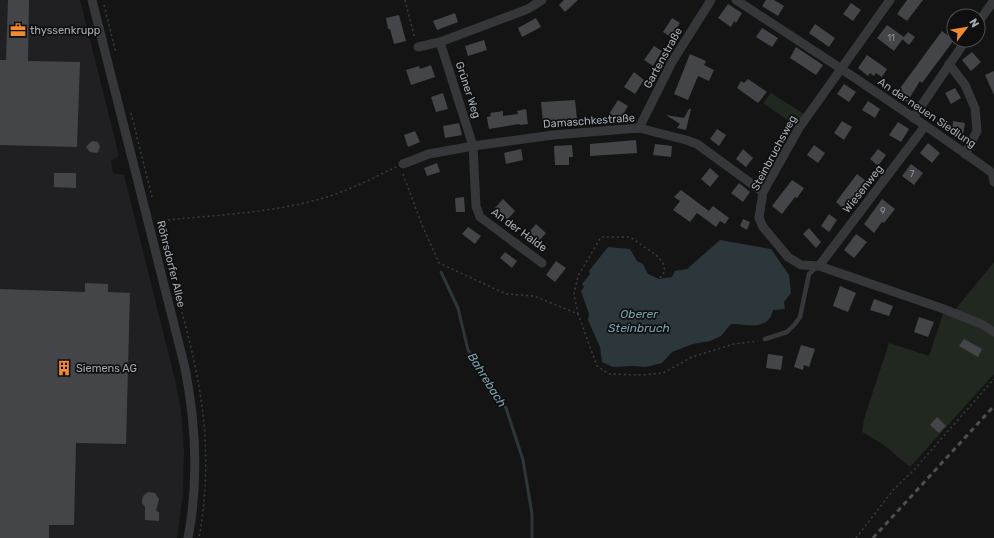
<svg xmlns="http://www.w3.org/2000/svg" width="994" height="538" viewBox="0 0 994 538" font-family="Rubik,sans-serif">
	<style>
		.built { fill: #202022 }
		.green { fill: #202820 }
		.water { fill: #2c373b }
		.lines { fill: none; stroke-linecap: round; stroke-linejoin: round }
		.stream { stroke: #2c373b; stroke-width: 3 }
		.building { fill: #434548 }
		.path { stroke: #3b3e41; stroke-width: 1.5; stroke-dasharray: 2 3; stroke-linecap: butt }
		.lane { stroke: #35373a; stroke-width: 4.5 }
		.street { stroke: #35373a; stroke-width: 9 }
		.rail { stroke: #4c4f53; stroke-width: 3; stroke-dasharray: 5 4; stroke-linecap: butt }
		.labels { text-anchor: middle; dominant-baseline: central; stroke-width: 3.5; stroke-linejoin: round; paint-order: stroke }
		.number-label { font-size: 9px; fill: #8c949a }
		.poi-label { font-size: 11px; fill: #a5aeb6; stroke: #0f0f10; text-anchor: start }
		.street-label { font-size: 11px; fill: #a5aeb6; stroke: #0f0f10 }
		.water-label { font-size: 12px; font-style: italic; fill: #7ca3b1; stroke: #0f0f10 }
	</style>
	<rect width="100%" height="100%" fill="#141415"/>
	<path class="built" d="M 0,0 L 80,0 L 119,156 L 111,161 L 113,173 L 124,175 L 176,384 L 181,410 L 184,450 L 183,493 L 177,538 L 0,538 Z"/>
	<g class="green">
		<path d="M 771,93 L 804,114 L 796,126 L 763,103 Z"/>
		<path d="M 994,262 L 994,374 L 910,467 L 884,445 L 862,432 L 864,419 L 889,343 L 929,356 L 943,314 L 950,316 Z"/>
	</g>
	<path class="water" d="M 720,240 L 771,249 L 789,275 L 791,293 L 784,302 L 785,309 L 773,310 C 772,313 771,317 769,319 C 760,330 742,323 731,324 L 721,336 L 710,341 L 693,344 L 672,352 L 662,363 L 646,367 L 632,366 L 613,367 L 602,362 L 600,347 L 588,320 L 589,314 L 581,291 L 584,287 L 582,284 L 590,274 L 589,271 L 608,247 L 630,249 L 637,261 L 643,264 L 648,274 L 659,279 L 672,277 L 675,271 L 687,269 Z"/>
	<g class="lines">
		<path class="stream" d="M 441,272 L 458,308 L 468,350 L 506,408 L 523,460 L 532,514 L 532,538"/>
	</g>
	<g class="building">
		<path d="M 8,0 L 29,0 L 28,61 L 80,62 L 77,147 L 0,145 L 0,60 L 6,60 Z"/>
		<path d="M 564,0 L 578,0 L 565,12 L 559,5 Z"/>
		<path d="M 766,0 L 774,0 L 784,6 L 778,16 L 762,6 Z"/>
		<path d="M 907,0 L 923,0 L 907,21 L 897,14 Z"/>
		<path d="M 851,3 L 861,10 L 853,21 L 843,14 Z"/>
		<path d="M 728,4 L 742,13 L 736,23 L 734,21 L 731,27 L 718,18 Z"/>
		<path d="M 455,13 L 458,22 L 437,30 L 433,21 Z"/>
		<path d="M 399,15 L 406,41 L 394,44 L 390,29 L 388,29 L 386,18 Z"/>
		<path d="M 536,18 L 541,27 L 522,37 L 518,28 Z"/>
		<path d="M 672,18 L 680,23 L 671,37 L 663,32 Z"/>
		<path d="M 815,24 L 835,38 L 829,47 L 809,33 Z"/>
		<path d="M 887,25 L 904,37 L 894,51 L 877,38 Z"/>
		<path d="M 762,28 L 778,38 L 772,47 L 756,37 Z"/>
		<path d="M 942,31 L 954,40 L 922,83 L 920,81 L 907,102 L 895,95 Z"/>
		<path d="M 908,32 L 915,37 L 909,45 L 902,39 Z"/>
		<path d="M 484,40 L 487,50 L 468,56 L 465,46 Z"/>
		<path d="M 654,46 L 662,51 L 653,66 L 644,60 Z"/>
		<path d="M 796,47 L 823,65 L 816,75 L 790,58 Z"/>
		<path d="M 972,52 L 981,62 L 971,71 L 962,60 Z"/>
		<path d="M 690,54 L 706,61 L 704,65 L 714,70 L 709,81 L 698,76 L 688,100 L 674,94 Z"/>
		<path d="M 867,55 L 887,69 L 882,77 L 876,73 L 874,76 L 870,73 L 868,76 L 858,68 Z"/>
		<path d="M 431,65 L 435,77 L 411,85 L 406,70 L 419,66 L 420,69 Z"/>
		<path d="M 994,71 L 994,95 L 985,75 Z"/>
		<path d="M 634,72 L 644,80 L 635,94 L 624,87 Z"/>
		<path d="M 748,79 L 767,92 L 758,103 L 737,88 L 741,81 L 744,83 Z"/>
		<path d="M 844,84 L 856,92 L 849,102 L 837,94 Z"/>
		<path d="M 955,88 L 961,98 L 951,104 L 945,93 Z"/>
		<path d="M 443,93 L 448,109 L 436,112 L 431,97 Z"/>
		<path d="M 575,100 L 577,119 L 543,123 L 541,102 Z"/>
		<path d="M 618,100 L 628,106 L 620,120 L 609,114 Z"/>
		<path d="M 868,101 L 880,109 L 875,118 L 862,110 Z"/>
		<path d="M 526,109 L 528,124 L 520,125 L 519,124 L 489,129 L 487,118 L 487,117 L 491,116 L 490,113 L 503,111 L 503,116 L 518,114 L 517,111 Z"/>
		<path d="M 689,109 L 691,109 L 686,130 L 677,128 L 680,124 L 666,115 L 684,118 Z"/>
		<path d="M 842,121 L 852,127 L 844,140 L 834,133 Z"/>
		<path d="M 953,121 L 965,123 L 963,135 L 952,133 Z"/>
		<path d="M 898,122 L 909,129 L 901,142 L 889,135 Z"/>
		<path d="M 459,123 L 462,135 L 445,138 L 443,126 Z"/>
		<path d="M 717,129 L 726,135 L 719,146 L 710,139 Z"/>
		<path d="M 415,131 L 420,142 L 408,147 L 404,135 Z"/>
		<path d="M 636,140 L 637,153 L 590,156 L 590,144 Z"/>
		<path d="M 92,141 L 98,142 L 100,147 L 98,152 L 96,153 L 90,152 L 86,147 Z"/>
		<path d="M 928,143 L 940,153 L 932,163 L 920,153 Z"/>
		<path d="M 655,144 L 672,146 L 671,157 L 653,155 Z"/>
		<path d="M 572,145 L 573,157 L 569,157 L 569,165 L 555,165 L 554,146 Z"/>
		<path d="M 814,145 L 825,153 L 818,163 L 807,155 Z"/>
		<path d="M 521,149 L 523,160 L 506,164 L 504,153 Z"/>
		<path d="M 743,149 L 753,158 L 746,167 L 736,159 Z"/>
		<path d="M 878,149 L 886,155 L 878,166 L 870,159 Z"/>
		<path d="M 437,163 L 440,172 L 427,176 L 424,168 Z"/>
		<path d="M 911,164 L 923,173 L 914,185 L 902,176 Z"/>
		<path d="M 710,168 L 719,176 L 710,187 L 701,179 Z"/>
		<path d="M 54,173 L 76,173 L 76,188 L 54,187 Z"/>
		<path d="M 857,174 L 866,181 L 845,210 L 836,202 Z"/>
		<path d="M 792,180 L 804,188 L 797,198 L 795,197 L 782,214 L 772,206 Z"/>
		<path d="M 739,183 L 750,192 L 743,202 L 731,193 Z"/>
		<path d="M 681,190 L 709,211 L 713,206 L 729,218 L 725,224 L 720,221 L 716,227 L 697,213 L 690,222 L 673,210 L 680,201 L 674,197 Z"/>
		<path d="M 464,197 L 465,212 L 456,212 L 455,198 Z"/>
		<path d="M 503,199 L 515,211 L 507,220 L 495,208 Z"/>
		<path d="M 882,199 L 895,209 L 884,223 L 882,222 L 874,233 L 864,224 Z"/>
		<path d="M 829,214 L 837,220 L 829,232 L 821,226 Z"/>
		<path d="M 743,219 L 750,222 L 747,230 L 740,226 Z"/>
		<path d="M 536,224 L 546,233 L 539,241 L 529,232 Z"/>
		<path d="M 468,227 L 481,236 L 475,244 L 462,234 Z"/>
		<path d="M 809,228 L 821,242 L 816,248 L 803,234 Z"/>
		<path d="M 856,234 L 867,242 L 854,258 L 844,250 Z"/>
		<path d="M 505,252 L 517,261 L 512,268 L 500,258 Z"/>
		<path d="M 556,261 L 566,268 L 555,282 L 546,275 Z"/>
		<path d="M 85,283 L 108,284 L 108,292 L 130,293 L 126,444 L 76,443 L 74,525 L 49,525 L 49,538 L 0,538 L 0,289 L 85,292 Z"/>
		<path d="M 840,286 L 856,293 L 848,312 L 833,306 Z"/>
		<path d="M 874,299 L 893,306 L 889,316 L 870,310 Z"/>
		<path d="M 919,317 L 934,322 L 928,337 L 914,332 Z"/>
		<path d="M 964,339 L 982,349 L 978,357 L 959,346 Z"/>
		<path d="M 801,345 L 815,349 L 809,367 L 804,365 L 803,370 L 794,367 Z"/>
		<path d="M 768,354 L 783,356 L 781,370 L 766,368 Z"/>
		<path d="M 937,417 L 946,426 L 939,433 L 930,425 Z"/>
		<path d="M 148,492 L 155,493 L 159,499 L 156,511 L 159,512 L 159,521 L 145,520 L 145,507 L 142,503 L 142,500 L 143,496 Z"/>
	</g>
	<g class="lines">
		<g class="path">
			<path d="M 405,0 L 415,39"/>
			<path d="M 104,5 L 116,53"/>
			<path d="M 131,113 L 152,197"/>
			<path d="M 403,174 L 422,225 L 439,263 L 506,294 L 534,296 L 578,314 L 597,366 L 609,374 L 642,375 L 663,373 L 692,357 L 734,344 L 758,341"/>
			<path d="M 158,221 C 211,215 267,214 320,199 C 346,192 371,179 396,167"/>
			<path d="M 173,278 C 182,314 193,350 199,387 C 208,437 208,488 199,538"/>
			<path d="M 578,314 L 574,294 L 578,276 L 601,237 L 630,237 L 656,255 L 663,263 L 665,271 L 659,279"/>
			<path d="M 856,538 L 894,489 L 913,471 L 994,379"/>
		</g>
		<path class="lane" d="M 765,339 L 787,332 L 795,324 L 800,317 L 809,274 L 818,266"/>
		<g class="street">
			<path d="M 92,0 L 185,368 C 196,424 199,481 188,538"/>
			<path d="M 542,0 L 528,9 L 440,42 L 473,146 L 476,206 L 480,217 L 542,263"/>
			<path d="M 736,0 C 822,56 908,112 991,172 L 993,175 L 994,182"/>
			<path d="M 890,0 L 799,128 L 763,192 L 759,218 L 763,227 L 788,257 L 801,265 L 819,266 L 941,308 L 981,324 L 994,332"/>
			<path d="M 978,23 L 994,0"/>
			<path d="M 418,47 L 440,42"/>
			<path d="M 949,64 L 965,85 L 975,108 L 977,131 L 965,154"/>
			<path d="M 913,118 L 966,40"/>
			<path d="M 639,128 L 672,62 L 711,0"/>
			<path d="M 403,164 L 429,154 L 473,146 L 553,135 L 639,128 L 686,140 L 697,144 L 763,192"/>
			<path d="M 819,266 L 925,126"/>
		</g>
		<path class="rail" d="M 873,538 L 994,406"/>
	</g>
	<defs>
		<symbol id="office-bare" viewBox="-9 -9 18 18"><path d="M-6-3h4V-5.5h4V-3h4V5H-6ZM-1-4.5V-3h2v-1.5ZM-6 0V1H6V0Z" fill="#f18a30" stroke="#0f0f10" stroke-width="2.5" paint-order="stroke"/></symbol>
		<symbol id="building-bare" viewBox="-9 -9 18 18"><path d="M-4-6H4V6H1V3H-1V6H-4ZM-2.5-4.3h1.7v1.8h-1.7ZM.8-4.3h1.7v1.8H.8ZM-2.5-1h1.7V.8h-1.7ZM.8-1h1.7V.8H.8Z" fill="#f18a30" stroke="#0f0f10" stroke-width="2.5" paint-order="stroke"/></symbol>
	</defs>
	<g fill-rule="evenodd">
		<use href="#office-bare" x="7" y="19" width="22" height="22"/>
		<use href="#building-bare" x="53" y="357" width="22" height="22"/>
	</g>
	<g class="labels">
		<g class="number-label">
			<text x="891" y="38">11</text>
			<text x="912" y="174">7</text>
			<text x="883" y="211">9</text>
		</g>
		<g class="poi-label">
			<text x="30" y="30">thyssenkrupp</text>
			<text x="76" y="368">Siemens AG</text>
		</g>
		<g class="street-label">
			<text transform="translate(663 58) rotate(-61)">Gartenstraße</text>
			<text transform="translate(468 90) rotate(72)">Grüner Weg</text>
			<text transform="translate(927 113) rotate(34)">An der neuen Siedlung</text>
			<text transform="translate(589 121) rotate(-4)">Damaschkestraße</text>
			<text transform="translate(774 153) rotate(-62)">Steinbruchsweg</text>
			<text transform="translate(863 189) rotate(-52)">Wiesenweg</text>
			<text transform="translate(519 230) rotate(36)">An der Halde</text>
			<text transform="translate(171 264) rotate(76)">Röhrsdorfer Allee</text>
		</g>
		<g class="water-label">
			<text x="639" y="314">Oberer<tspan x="639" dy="14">Steinbruch</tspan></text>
			<text transform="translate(487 380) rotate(58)">Bahrebach</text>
		</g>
	</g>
	<g transform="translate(966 28) rotate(59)"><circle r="19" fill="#0f0f10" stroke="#4b4f52"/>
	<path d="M0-3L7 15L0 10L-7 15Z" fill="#f18a30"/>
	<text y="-6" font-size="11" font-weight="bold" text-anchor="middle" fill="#a5aeb6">N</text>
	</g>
</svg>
